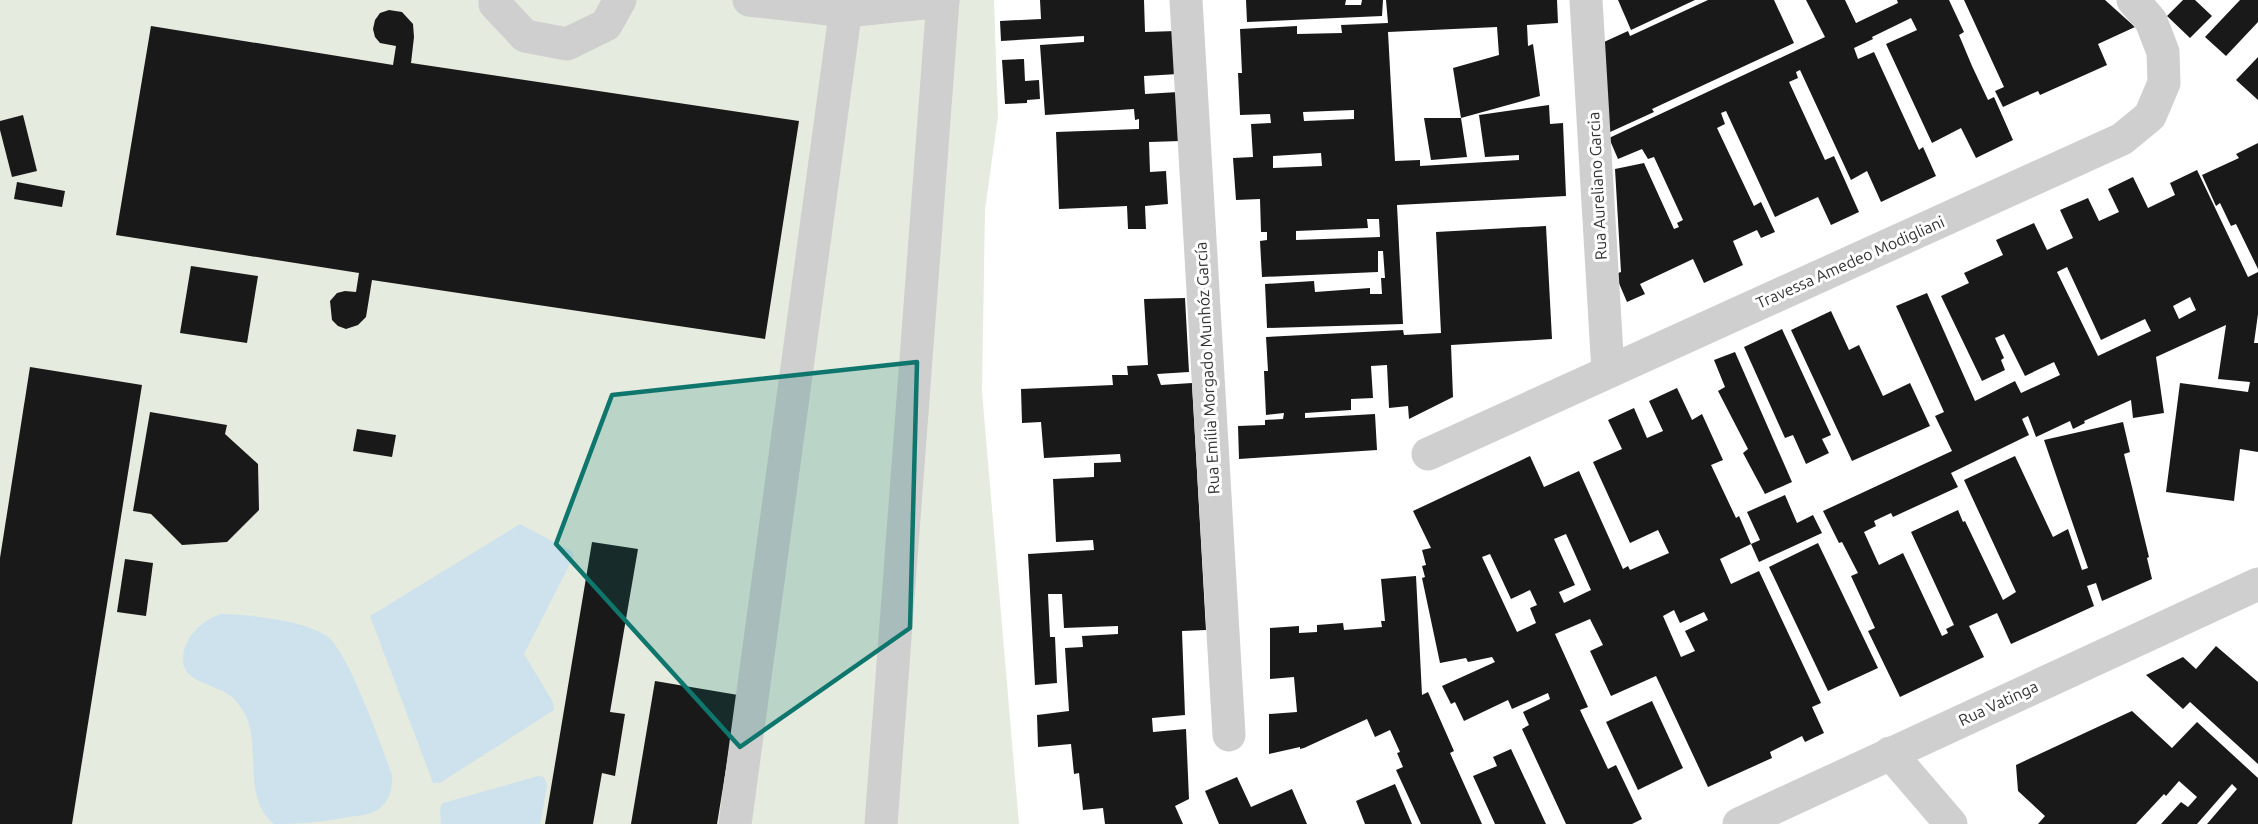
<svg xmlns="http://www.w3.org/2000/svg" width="2258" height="824" viewBox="0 0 2258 824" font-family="Ubuntu,sans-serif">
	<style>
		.green { fill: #e5ebde }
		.water { fill: #cee2ed }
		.building { fill: #191919; fill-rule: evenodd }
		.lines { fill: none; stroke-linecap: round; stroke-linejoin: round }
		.minor { stroke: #cfcfcf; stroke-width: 33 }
		.marked { fill: #0f766e; fill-opacity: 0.2; stroke: #0f766e; stroke-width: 4.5; stroke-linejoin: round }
		.labels { text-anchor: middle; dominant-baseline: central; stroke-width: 6; stroke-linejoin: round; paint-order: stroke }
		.street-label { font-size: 16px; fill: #323232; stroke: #fff }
	</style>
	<rect width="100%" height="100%" fill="#fff"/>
	<path class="green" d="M 0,0 L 994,0 L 998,116 L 985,210 L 982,392 L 1019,824 L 0,824 Z"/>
	<g class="water">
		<path d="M 520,524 L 571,551 L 574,556 L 524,654 L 553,702 L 554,710 L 440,783 L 433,783 L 370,616 Z"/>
		<path d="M 221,614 C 247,614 308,621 328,637 C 349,654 382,746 392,775 C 393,789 389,803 376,811 C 368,815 357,816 348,817 C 323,822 300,824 274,824 C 242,798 261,750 246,716 C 243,710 237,702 232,697 C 219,685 184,683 183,661 C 182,639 202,620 221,614 Z"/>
		<path d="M 538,776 L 544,777 L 547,786 L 540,824 L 441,824 L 440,808 L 443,803 Z"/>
	</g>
	<g class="building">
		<path d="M 1040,0 L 1144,0 L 1145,32 L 1176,31 L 1178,74 L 1144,76 L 1145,94 L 1178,92 L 1181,141 L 1149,142 L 1150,172 L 1166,171 L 1168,204 L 1145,206 L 1146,229 L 1128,229 L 1127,206 L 1059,209 L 1056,132 L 1139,129 L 1139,119 L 1135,120 L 1134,109 L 1045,115 L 1040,45 L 1084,42 L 1084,36 L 1001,41 L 1000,21 L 1041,19 Z"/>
		<path d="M 1246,0 L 1346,0 L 1345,5 L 1361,5 L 1362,0 L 1383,0 L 1382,16 L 1247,22 Z"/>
		<path d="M 1386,0 L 1557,0 L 1558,23 L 1527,25 L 1528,46 L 1533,44 L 1540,96 L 1461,118 L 1453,68 L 1499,55 L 1497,27 L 1388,32 L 1395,161 L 1420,160 L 1420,166 L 1519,160 L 1519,155 L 1485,157 L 1479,115 L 1549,105 L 1550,124 L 1563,123 L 1566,196 L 1397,205 L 1403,324 L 1267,328 L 1265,284 L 1314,281 L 1315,292 L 1370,288 L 1370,294 L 1382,294 L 1381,278 L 1385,278 L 1383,251 L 1378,251 L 1378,272 L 1262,277 L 1260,241 L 1267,240 L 1267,232 L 1261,232 L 1260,199 L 1236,200 L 1233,158 L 1253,157 L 1251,124 L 1271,123 L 1270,114 L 1240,115 L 1238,73 L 1242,73 L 1240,29 L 1297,26 L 1297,34 L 1342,33 L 1341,25 L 1388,23 ZM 1354,110 L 1354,119 L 1304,121 L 1303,112 ZM 1321,153 L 1322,166 L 1273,168 L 1273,156 ZM 1367,219 L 1379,219 L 1380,237 L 1296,240 L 1296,231 L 1368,228 Z"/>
		<path d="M 1618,0 L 1695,0 L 1631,30 Z"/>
		<path d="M 1708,0 L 1774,0 L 1794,43 L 1652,109 L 1654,112 L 1608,133 L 1604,42 L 1628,31 L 1630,36 Z"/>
		<path d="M 1806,0 L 1845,0 L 1856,23 L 1898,3 L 1897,0 L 1949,0 L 1964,32 L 1959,35 L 1972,66 L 1988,100 L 1994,97 L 2013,140 L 1976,158 L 1961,128 L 1932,143 L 1886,44 L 1917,30 L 1911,18 L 1872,37 L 1873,39 L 1854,48 L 1858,59 L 1874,52 L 1919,150 L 1923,147 L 1936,176 L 1881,202 L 1867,171 L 1851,180 L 1800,70 L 1796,72 L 1798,78 L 1789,82 L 1825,160 L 1834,156 L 1859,212 L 1831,225 L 1818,197 L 1775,217 L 1726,111 L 1721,113 L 1725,124 L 1717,128 L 1754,206 L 1761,202 L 1775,232 L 1761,238 L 1757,230 L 1733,241 L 1743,265 L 1704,283 L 1693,259 L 1640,284 L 1645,294 L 1627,302 L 1615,274 L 1621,272 L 1615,169 L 1644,163 L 1674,229 L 1679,227 L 1677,223 L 1683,220 L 1654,157 L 1648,159 L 1642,149 L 1618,159 L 1609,138 L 1825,37 Z"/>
		<path d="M 1964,0 L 2105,0 L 2135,27 L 2098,44 L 2107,65 L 2040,95 L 2038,91 L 2003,107 L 1995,91 L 2004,87 Z"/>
		<path d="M 2183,0 L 2195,0 L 2212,16 L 2190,38 L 2167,16 Z"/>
		<path d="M 2240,0 L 2258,0 L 2258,22 L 2226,56 L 2205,37 Z"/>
		<path d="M 389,10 L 402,12 L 413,24 L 414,37 L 411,63 L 799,121 L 765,339 L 372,280 L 366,317 L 358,325 L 346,329 L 338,326 L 332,320 L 330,301 L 337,293 L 345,291 L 356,292 L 359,273 L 116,235 L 151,26 L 393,65 L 396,46 L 380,43 L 375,37 L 373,29 L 375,20 L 380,13 Z"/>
		<path d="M 2258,57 L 2258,100 L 2236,80 Z"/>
		<path d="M 1024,59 L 1025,81 L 1039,80 L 1040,99 L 1027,100 L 1027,103 L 1005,104 L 1002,60 Z"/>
		<path d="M 23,115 L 37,171 L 12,177 L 0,130 L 0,121 Z"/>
		<path d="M 1424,118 L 1461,118 L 1467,157 L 1431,160 Z"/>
		<path d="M 2258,143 L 2258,269 L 2236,224 L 2231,226 L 2220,203 L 2216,206 L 2202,175 L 2239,158 L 2236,154 Z"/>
		<path d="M 2197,170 L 2248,277 L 2258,272 L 2258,314 L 2254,343 L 2258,343 L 2258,452 L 2240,449 L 2234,501 L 2166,492 L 2180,383 L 2248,392 L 2250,382 L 2218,379 L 2226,325 L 2156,357 L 2164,413 L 2133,418 L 2131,400 L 2084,421 L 2085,423 L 2073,429 L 2070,421 L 2036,437 L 2028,416 L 2022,419 L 2029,435 L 1951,473 L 1958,487 L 1893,517 L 1891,513 L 1874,521 L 1876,526 L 1864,532 L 1879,565 L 1903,553 L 1942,636 L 1948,633 L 1946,629 L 1954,625 L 1911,532 L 1958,510 L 1963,522 L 1965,521 L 2003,600 L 2016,592 L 1964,480 L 2015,456 L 2053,537 L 2068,529 L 2082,570 L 2088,568 L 2044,440 L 2123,422 L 2130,452 L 2124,454 L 2149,557 L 2147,558 L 2152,579 L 2102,601 L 2096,583 L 2087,586 L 2094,606 L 2011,644 L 1997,613 L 1982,620 L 1969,626 L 1984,657 L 1900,697 L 1868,631 L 1875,628 L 1851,576 L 1858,573 L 1842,542 L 1839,543 L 1823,511 L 1952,451 L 1935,416 L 1944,412 L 1896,306 L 1927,293 L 1975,401 L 2015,381 L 2021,393 L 2060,375 L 2054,362 L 2025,376 L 2004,334 L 1995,338 L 2004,358 L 2001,360 L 2005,370 L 1982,381 L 1941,296 L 1969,283 L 1964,273 L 2003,255 L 1996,240 L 2034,223 L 2047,250 L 2073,238 L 2060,210 L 2088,198 L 2099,221 L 2119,212 L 2108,189 L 2133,177 L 2148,208 L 2175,195 L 2170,183 ZM 2067,267 L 2101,340 L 2145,319 L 2151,331 L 2098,356 L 2057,272 ZM 2190,297 L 2196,310 L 2179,319 L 2173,306 Z"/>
		<path d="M 17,182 L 65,191 L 62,207 L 14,199 Z"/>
		<path d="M 1546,226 L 1552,339 L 1451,345 L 1453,397 L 1409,419 L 1408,406 L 1389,408 L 1387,365 L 1371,366 L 1373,398 L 1351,399 L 1351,410 L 1305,413 L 1305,418 L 1375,414 L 1377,450 L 1239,459 L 1238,426 L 1265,425 L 1265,420 L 1283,419 L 1284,413 L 1266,415 L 1264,371 L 1268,371 L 1266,337 L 1403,330 L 1404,335 L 1441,333 L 1436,232 Z"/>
		<path d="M 191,266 L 258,276 L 247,343 L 180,333 Z"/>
		<path d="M 1185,298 L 1189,372 L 1157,374 L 1161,385 L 1192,383 L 1206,630 L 1182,631 L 1185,715 L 1152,718 L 1153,732 L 1186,729 L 1189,799 L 1175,806 L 1183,824 L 1105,824 L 1103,808 L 1083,810 L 1079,773 L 1074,774 L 1071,744 L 1038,747 L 1037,715 L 1069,711 L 1065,648 L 1083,647 L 1082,636 L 1118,634 L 1118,626 L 1064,628 L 1062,594 L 1048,594 L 1050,637 L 1055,637 L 1057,683 L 1035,685 L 1028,554 L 1094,550 L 1093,540 L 1056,542 L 1053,479 L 1094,477 L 1094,463 L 1121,462 L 1120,454 L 1044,458 L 1041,422 L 1022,423 L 1021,389 L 1113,385 L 1112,375 L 1128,375 L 1127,366 L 1148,365 L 1144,299 Z"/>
		<path d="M 1831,311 L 1849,350 L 1859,345 L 1883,396 L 1910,383 L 1930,426 L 1852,461 L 1791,330 Z"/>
		<path d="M 1782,329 L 1831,435 L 1822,439 L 1829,453 L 1806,464 L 1793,435 L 1785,438 L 1744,347 Z"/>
		<path d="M 1735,352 L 1792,482 L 1765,494 L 1743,453 L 1748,449 L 1718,391 L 1725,387 L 1714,360 Z"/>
		<path d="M 30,367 L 142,385 L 72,824 L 0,824 L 0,558 Z"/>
		<path d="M 1677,388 L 1692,420 L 1702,414 L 1723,460 L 1711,465 L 1736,518 L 1739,516 L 1751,544 L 1720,559 L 1731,584 L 1759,571 L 1821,703 L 1812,707 L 1824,733 L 1805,742 L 1802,736 L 1770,752 L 1772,758 L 1708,787 L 1656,676 L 1611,696 L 1590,651 L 1603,645 L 1590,619 L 1555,634 L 1588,707 L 1580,710 L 1608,769 L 1616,765 L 1642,819 L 1632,824 L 1566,824 L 1522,729 L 1529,725 L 1523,712 L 1550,699 L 1548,693 L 1512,709 L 1508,700 L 1464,721 L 1455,702 L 1451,704 L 1442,686 L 1495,662 L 1492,657 L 1468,662 L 1466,658 L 1440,663 L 1422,578 L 1425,577 L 1422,566 L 1426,565 L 1422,550 L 1431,548 L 1413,511 L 1530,456 L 1544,487 L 1579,471 L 1623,569 L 1628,566 L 1630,570 L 1669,553 L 1658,530 L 1630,543 L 1593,462 L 1622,449 L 1608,420 L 1634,408 L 1647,438 L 1663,431 L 1649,401 ZM 1566,534 L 1591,590 L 1564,603 L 1559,592 L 1575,585 L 1554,539 ZM 1490,554 L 1511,599 L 1530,590 L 1537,605 L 1530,608 L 1536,623 L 1517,632 L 1482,557 ZM 1674,610 L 1680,623 L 1704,612 L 1708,620 L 1685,631 L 1695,651 L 1681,657 L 1663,616 Z"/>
		<path d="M 150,412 L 227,425 L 225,434 L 258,464 L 259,510 L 227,542 L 182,545 L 151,514 L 133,511 Z"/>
		<path d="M 357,429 L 396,435 L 392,457 L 353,451 Z"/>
		<path d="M 1785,495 L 1797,523 L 1813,515 L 1822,533 L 1759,562 L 1751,544 L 1760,540 L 1747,512 Z"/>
		<path d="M 592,542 L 638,549 L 610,712 L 625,714 L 615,776 L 602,773 L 593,824 L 545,824 Z"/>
		<path d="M 1818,543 L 1878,668 L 1828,691 L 1769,567 Z"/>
		<path d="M 125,559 L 153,563 L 146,616 L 117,612 Z"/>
		<path d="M 1416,576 L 1422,695 L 1428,692 L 1454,751 L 1450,753 L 1482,824 L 1421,824 L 1396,770 L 1403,767 L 1397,753 L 1400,752 L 1390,730 L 1375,737 L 1367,719 L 1304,748 L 1300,749 L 1300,747 L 1269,754 L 1269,714 L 1297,712 L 1294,677 L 1270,679 L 1270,628 L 1299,626 L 1299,633 L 1317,632 L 1317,625 L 1343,623 L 1344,630 L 1382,627 L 1381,621 L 1385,621 L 1381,579 Z"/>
		<path d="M 2216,646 L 2258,682 L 2258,764 L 2190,702 L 2183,709 L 2146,675 L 2183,657 L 2196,669 Z"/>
		<path d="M 655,681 L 738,695 L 717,824 L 631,824 Z"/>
		<path d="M 1652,701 L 1683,768 L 1638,790 L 1606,722 Z"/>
		<path d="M 2132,711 L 2172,748 L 2197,722 L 2258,778 L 2258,824 L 2207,824 L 2237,789 L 2232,784 L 2197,824 L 2161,824 L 2181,802 L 2188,807 L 2197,797 L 2179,781 L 2166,796 L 2164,794 L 2136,824 L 2038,824 L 2045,816 L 2018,791 L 2016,765 Z"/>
		<path d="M 1511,749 L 1546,824 L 1495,824 L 1473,776 L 1497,766 L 1493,757 Z"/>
		<path d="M 1237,777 L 1251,807 L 1292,789 L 1307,824 L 1219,824 L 1205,791 Z"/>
		<path d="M 1395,784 L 1412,824 L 1365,824 L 1356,801 Z"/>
	</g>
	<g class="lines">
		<g class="minor">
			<path d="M 495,0 L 495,4 L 525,36 L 567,44 L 606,25 L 620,0"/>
			<path d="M 749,0 L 846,11 L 943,1"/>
			<path d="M 1186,0 L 1229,735"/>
			<path d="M 1586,0 L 1608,372"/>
			<path d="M 1428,454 L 2122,139 L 2150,116 L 2164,83 L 2163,52 L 2151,21 L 2133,0"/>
			<path d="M 1890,753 L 1951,824"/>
			<path d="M 735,824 L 847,0"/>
			<path d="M 881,824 L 943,0"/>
			<path d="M 1739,824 L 2258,584"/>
		</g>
	</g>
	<path class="marked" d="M 917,362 L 910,628 L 740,747 L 556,544 L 612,395 Z"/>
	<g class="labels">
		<g class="street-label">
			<text transform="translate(1597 186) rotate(-93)">Rua Aureliano Garcia</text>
			<text transform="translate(1850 262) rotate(-24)">Travessa Amedeo Modigliani</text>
			<text transform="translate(1207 368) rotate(-93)">Rua Emília Morgado Munhóz García</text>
			<text transform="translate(1998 703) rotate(-25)">Rua Vatinga</text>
		</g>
	</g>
</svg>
